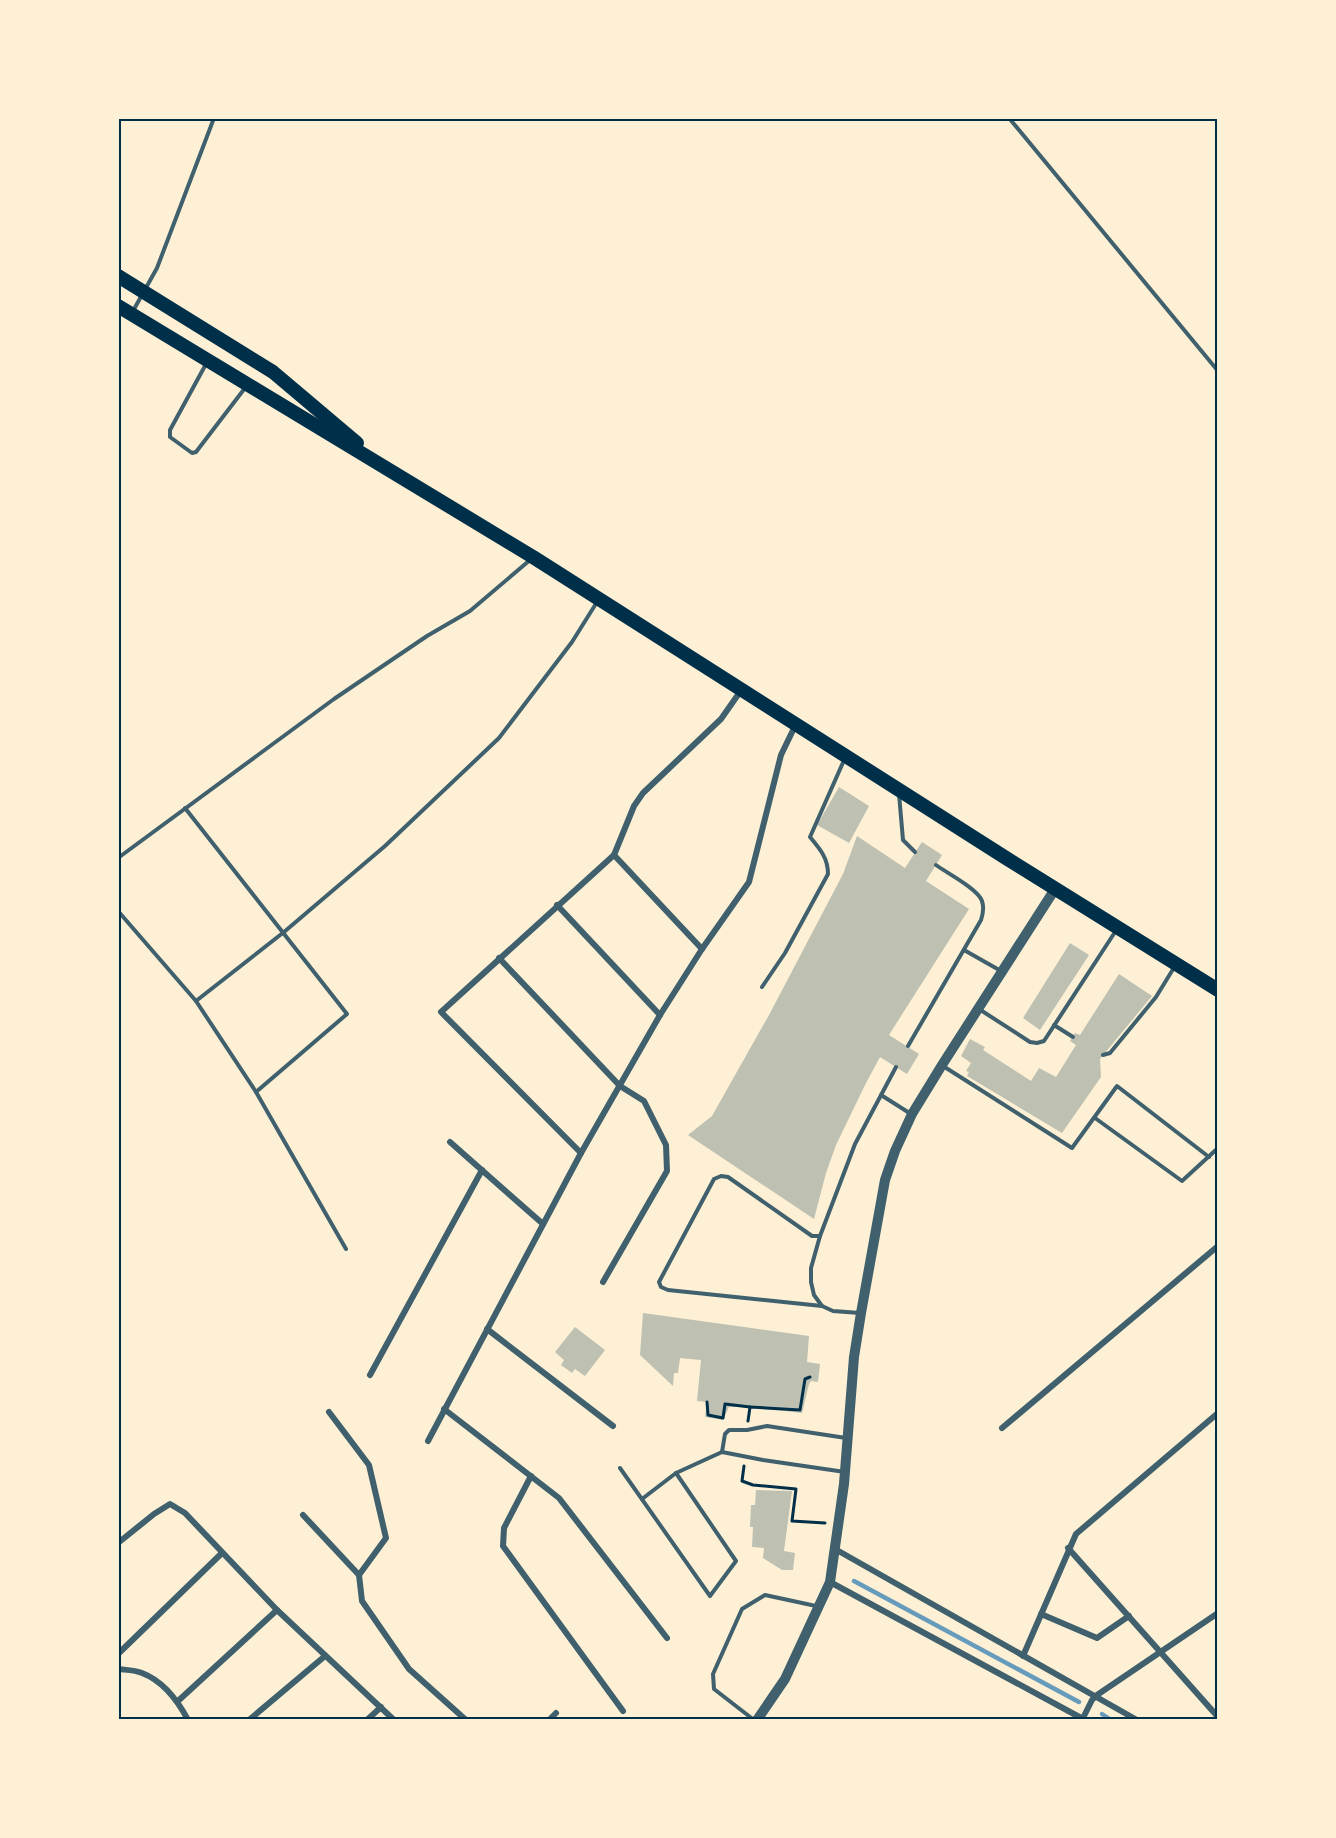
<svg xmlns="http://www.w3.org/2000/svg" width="1336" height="1838" viewBox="0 0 1336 1838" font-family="Raleway,sans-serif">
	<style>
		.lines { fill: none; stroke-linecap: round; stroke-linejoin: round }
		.stream { stroke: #669bbc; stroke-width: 4.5 }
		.building { fill: #bec0b2 }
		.path { stroke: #003049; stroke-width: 3 }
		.service { stroke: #3f606c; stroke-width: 4 }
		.minor { stroke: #3f606c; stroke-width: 6 }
		.tertiary { stroke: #3f606c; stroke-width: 10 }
		.primary { stroke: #003049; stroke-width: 14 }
		.neatline { fill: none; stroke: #003049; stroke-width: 2 }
	</style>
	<rect width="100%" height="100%" fill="#fdf0d5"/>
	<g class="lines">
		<g class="stream">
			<path d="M 854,1581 L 1079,1702"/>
			<path d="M 1102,1714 L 1111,1720"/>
		</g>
	</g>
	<g class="building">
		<path d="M 839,787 L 869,806 L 849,843 L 817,825 Z"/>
		<path d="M 857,836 L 905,868 L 922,842 L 942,855 L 926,881 L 969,909 L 889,1035 L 919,1054 L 907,1074 L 880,1057 L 866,1083 L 836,1145 L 826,1173 L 814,1219 L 688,1135 L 712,1116 L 769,1015 L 843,874 Z"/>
		<path d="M 1070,943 L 1089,955 L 1040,1030 L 1023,1018 Z"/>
		<path d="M 1119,974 L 1152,996 L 1100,1059 L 1101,1077 L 1062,1133 L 967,1076 L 969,1072 L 966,1071 L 971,1063 L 961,1056 L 970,1039 L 985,1047 L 983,1050 L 1031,1081 L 1039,1068 L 1056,1077 L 1076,1045 L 1070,1041 L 1075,1033 L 1080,1035 Z"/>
		<path d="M 643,1313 L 809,1336 L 807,1362 L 820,1364 L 818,1382 L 811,1381 L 809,1384 L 802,1413 L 750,1407 L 729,1407 L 723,1420 L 705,1417 L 707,1402 L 697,1401 L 701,1360 L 680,1358 L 678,1373 L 674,1373 L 673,1386 L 640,1355 Z"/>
		<path d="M 575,1327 L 605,1350 L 585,1376 L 575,1369 L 572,1373 L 561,1365 L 564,1360 L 555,1352 Z"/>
		<path d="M 756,1490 L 792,1491 L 784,1551 L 795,1553 L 793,1570 L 782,1570 L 763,1558 L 764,1548 L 752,1547 L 753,1527 L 750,1527 L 751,1505 L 755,1505 Z"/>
	</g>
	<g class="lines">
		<g class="path">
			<path d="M 707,1402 L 708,1415 L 723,1418 L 725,1404 L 750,1407"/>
			<path d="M 748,1421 L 750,1407 L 800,1410 L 805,1379 L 810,1377"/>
			<path d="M 744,1466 L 742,1481 L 753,1485 L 796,1489 L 792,1521 L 825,1523"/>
		</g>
		<g class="service">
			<path d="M 1009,118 L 1218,371"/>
			<path d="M 133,311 L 157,268 L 214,118"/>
			<path d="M 206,364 L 170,430 L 170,437 L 192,453 L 196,452 L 245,388"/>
			<path d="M 899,794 L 903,840 L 915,852"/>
			<path d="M 185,808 L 347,1014 L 256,1092"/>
			<path d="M 118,858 L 334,699 L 427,636 L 470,611 L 530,560"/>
			<path d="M 118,911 L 196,1001 L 256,1092 L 346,1249"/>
			<path d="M 964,950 L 1001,971"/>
			<path d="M 762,987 L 785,953 L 828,874 C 828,858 820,849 810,837 L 845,758"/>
			<path d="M 196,1001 L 284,932 L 385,846 L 499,738 L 572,642 L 597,602"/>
			<path d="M 979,1009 L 1030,1042 L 1037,1043 L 1044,1041 L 1117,929"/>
			<path d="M 1054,1025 L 1073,1037"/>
			<path d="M 908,1046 L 981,920 C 983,914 984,907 982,901 C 978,889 947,873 936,865"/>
			<path d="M 1103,1055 L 1110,1053 L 1156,997 L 1175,966"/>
			<path d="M 943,1066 L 1072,1148 L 1117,1086 L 1209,1157"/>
			<path d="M 881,1095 L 911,1114"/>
			<path d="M 1095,1118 L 1182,1181 L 1218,1148"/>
			<path d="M 820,1236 L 812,1236 L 728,1177 L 721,1176 L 714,1179 L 659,1282 L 661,1287 L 668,1290 L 822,1306"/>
			<path d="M 860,1313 L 833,1311 L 822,1306 L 814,1295 L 811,1282 L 811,1268 L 820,1236 L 855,1144 L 896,1067"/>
			<path d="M 722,1452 L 725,1434 L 729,1430 L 747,1430 L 767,1426 L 846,1438"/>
			<path d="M 620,1468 L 710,1596 L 736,1561 L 676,1473"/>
			<path d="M 642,1499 L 676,1473 L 722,1452 L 763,1460 L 845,1472"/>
			<path d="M 754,1720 L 714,1689 L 713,1674 L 742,1609 L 765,1595 L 816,1606"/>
		</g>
		<g class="minor">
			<path d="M 614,855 L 702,949"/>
			<path d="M 557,905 L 660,1015"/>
			<path d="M 499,958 L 620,1086 L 644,1101 L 666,1145 L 667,1171 L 603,1282"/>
			<path d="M 450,1142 L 543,1224"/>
			<path d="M 581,1153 L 441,1012 L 614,855 L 634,806 L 643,793 L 721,719 L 742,689"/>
			<path d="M 487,1329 L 613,1426"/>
			<path d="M 370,1375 L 482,1170"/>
			<path d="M 444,1409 L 559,1498 L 667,1638"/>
			<path d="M 329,1412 L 369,1465 L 386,1538 L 359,1575 L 362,1601 L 409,1669 L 466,1720"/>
			<path d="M 1002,1428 L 1218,1246"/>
			<path d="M 428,1441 L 581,1153 L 660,1015 L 702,949 L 749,882 L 781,755 L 796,724"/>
			<path d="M 531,1476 L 504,1528 L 503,1546 L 623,1711"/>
			<path d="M 303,1515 L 359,1575"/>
			<path d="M 118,1543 L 154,1514 L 170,1504 L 185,1513 L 277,1610 L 394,1720"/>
			<path d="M 1068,1548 L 1218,1717"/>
			<path d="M 835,1549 L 1137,1720"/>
			<path d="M 830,1582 L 1085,1720"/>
			<path d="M 1041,1614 L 1097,1638 L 1129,1616"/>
			<path d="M 118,1654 L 222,1553"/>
			<path d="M 1023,1656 L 1076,1534 L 1218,1413"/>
			<path d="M 118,1669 C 126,1670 135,1670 142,1673 C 163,1681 178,1701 188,1720"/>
			<path d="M 178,1701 L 277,1610"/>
			<path d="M 1083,1718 L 1092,1700 L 1097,1695 L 1218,1613"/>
			<path d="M 249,1720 L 325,1656"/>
			<path d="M 367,1720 L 381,1707"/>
			<path d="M 549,1720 L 556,1713"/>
		</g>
		<path class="tertiary" d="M 757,1720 L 785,1679 L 830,1582 L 844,1484 L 854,1357 L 861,1313 L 885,1180 L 895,1151 L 912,1114 L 942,1065 L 1055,889"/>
		<g class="primary">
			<path d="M 118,276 L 273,372 L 357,443"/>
			<path d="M 118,306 L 533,557 L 1006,858 L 1218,990"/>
		</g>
	</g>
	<rect width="1336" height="1838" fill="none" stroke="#fdf0d5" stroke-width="240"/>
	<rect x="120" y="120" width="1096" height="1598" class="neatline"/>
</svg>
